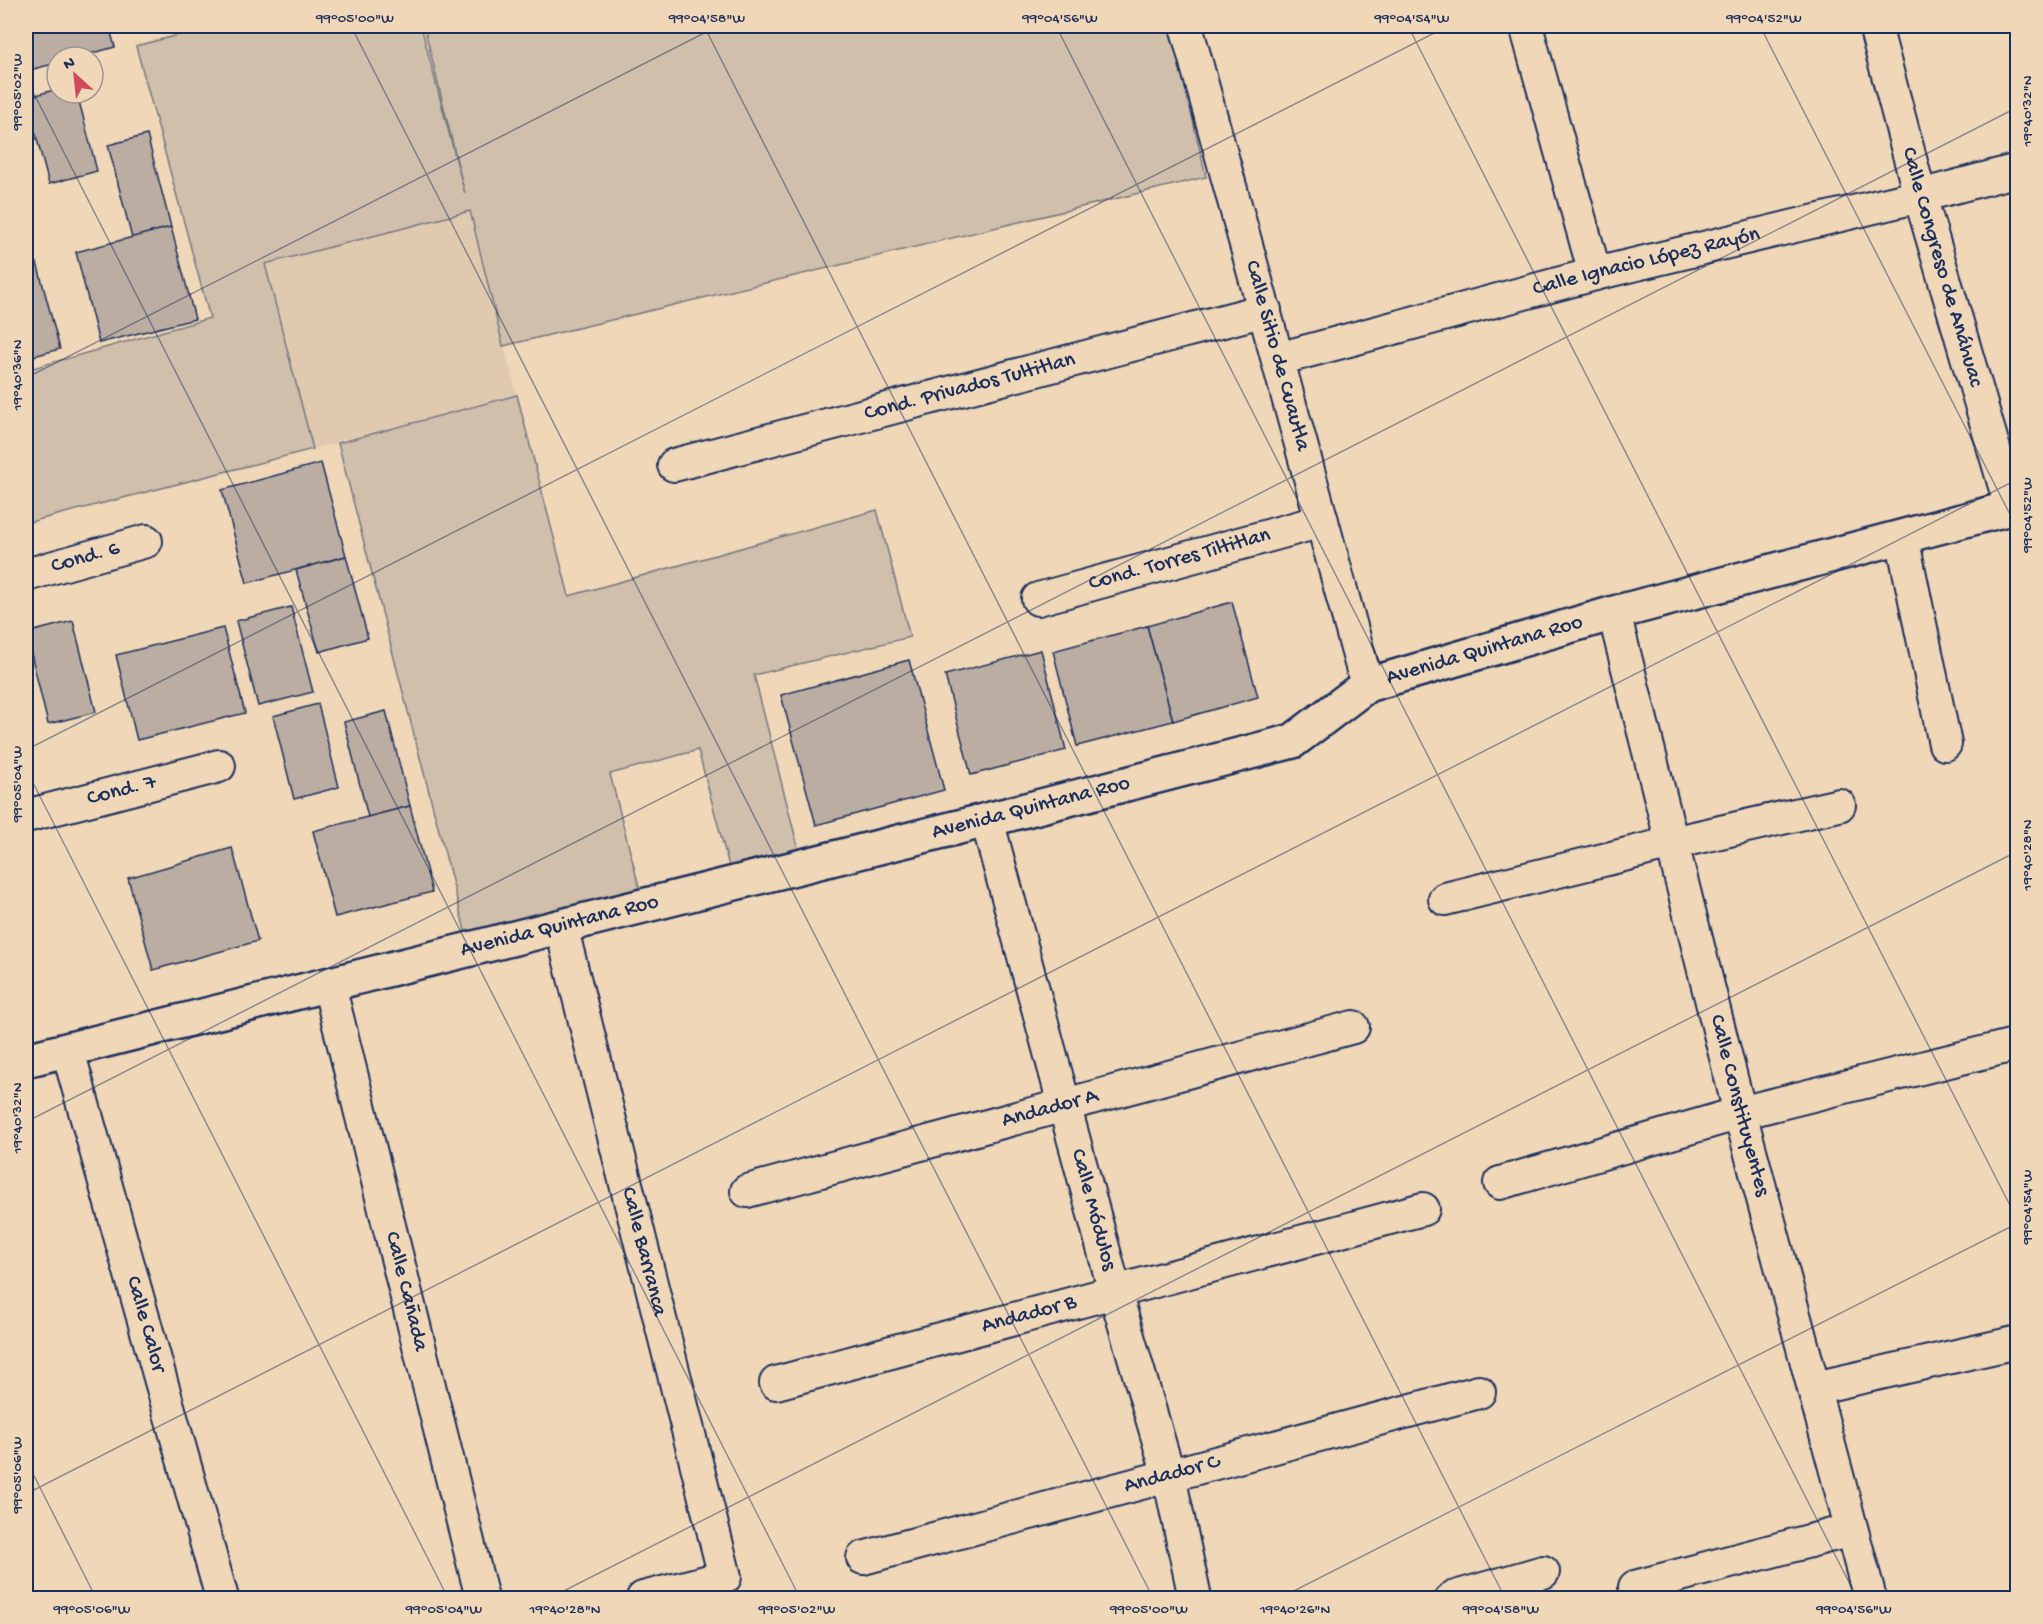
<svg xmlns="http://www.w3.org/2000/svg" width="2043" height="1624" viewBox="0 0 2043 1624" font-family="'Gochi Hand',sans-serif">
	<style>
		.built { fill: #dfcab0 }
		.green { fill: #d0bfaa; stroke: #767784; stroke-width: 1.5 }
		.building { fill: #bbada1; stroke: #1b2f5e; stroke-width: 1.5 }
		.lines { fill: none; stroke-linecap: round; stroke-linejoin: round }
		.minor-casing { stroke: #1b2f5e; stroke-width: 36 }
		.secondary-casing { stroke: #1b2f5e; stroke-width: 38 }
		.minor { stroke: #efd7b7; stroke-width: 32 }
		.secondary { stroke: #efd7b7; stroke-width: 33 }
		.ticks { fill: none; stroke: #1b2f5e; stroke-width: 1.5; stroke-opacity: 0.45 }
		.labels { text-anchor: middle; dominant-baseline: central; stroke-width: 4.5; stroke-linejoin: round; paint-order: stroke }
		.street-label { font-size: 22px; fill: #1b2f5e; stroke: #efd7b7 }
		.neatline { fill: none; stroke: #1b2f5e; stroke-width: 2 }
		.ticks-label { font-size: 15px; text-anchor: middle; fill: #1b2f5e }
	</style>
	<rect width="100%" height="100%" fill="#efd7b7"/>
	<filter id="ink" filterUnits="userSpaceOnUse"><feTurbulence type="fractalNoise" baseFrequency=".0167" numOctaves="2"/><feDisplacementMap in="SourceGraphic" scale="12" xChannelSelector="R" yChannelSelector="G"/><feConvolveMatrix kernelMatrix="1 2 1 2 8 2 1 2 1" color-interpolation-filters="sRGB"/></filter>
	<g filter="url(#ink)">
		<path class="built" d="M 469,212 L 517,395 L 313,449 L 265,264 Z"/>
		<g class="green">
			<path d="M 213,26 L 421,26 L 465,194 L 424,26 L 1171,26 L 1206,177 L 503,346 L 470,211 L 265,264 L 313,449 L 26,523 L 26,370 L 210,318 L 136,46 Z"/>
			<path d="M 517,395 L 569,596 L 877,510 L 910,637 L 754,675 L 802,863 L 733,881 L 698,750 L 610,774 L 642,898 L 467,938 L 338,443 Z"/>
		</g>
		<g class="building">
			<path d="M 26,26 L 109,26 L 115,47 L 79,57 L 57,57 L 57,63 L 26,71 Z"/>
			<path d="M 57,89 L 57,93 L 77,93 L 97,171 L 49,184 L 26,98 Z"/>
			<path d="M 147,135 L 171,227 L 132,238 L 108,145 Z"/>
			<path d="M 171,227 L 195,319 L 99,343 L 76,252 Z"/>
			<path d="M 37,263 L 60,349 L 26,358 L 26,266 Z"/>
			<path d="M 321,463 L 346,556 L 247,583 L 222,490 Z"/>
			<path d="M 346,556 L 368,638 L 319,652 L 296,570 Z"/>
			<path d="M 1232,602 L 1258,697 L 1173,721 L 1147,626 Z"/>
			<path d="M 291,607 L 313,692 L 258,706 L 236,621 Z"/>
			<path d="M 73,621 L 96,712 L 48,724 L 26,633 Z"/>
			<path d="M 1147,626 L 1173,721 L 1077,746 L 1053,651 Z"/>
			<path d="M 223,628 L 245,713 L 137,740 L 116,655 Z"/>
			<path d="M 1041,650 L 1066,750 L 971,775 L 945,675 Z"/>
			<path d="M 909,660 L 944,790 L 816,825 L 781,695 Z"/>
			<path d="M 318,704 L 339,787 L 294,799 L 273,716 Z"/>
			<path d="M 386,711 L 410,806 L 368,817 L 344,722 Z"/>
			<path d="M 410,806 L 432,892 L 335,917 L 313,831 Z"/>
			<path d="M 232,848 L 258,941 L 153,970 L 128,878 Z"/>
		</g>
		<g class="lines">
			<defs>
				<g id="minor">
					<path id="s1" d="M 1186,26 L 1367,685"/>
					<path d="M 1526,26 L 1595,274"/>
					<path id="s2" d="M 1875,26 L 1920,196 L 2011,507"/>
					<path id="s3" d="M 1278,359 L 1595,274 L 1920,196 L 2018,170"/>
					<path id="s4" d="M 674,465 L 1265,310"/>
					<path d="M 1902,537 L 1945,744"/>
					<path id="s5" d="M 26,575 L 146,541"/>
					<path id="s6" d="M 1038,599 L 1322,521"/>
					<path id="s7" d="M 1614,613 L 1740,1113 L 1870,1598"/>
					<path id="s8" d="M 26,816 L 219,766"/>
					<path id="s9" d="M 987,820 L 1115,1292 L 1169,1476 L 1195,1598"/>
					<path d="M 1445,899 L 1672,843 L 1839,805"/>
					<path id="s10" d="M 561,926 L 725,1577 L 643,1598"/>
					<path id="s11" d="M 329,985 L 482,1598"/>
					<path id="s12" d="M 68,1051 L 222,1598"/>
					<path d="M 1500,1183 L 1740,1113 L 2018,1044"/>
					<path id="s13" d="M 747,1191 L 1353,1027"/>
					<path id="s14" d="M 776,1383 L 1423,1209"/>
					<path d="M 1814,1388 L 2018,1342"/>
					<path id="s15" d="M 863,1558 L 1479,1392"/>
					<path d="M 1635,1587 L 1851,1530"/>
					<path d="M 1452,1598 L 1543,1572"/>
				</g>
				<g id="secondary">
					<path id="s16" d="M 26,1060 L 987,820 L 1293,741 L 1367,685 L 1614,613 L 2018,506"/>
				</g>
			</defs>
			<use href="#minor" class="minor-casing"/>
			<use href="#secondary" class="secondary-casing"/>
			<use href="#minor" class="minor"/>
			<use href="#secondary" class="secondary"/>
		</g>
	</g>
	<path class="ticks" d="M 351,26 L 1153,1598M 704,26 L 1505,1598M 1056,26 L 1857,1598M 1408,26 L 2018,1221M 1760,26 L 2018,530M 26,78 L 800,1598M 26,378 L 718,26M 26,750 L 1448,26M 26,769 L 448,1598M 26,1122 L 2018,107M 26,1460 L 96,1598M 26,1494 L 2018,479M 550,1598 L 2018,851M 1280,1598 L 2018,1223M 2010,1598 L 2018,1595"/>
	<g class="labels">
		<g class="street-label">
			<text stroke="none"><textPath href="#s3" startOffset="381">Calle Ignacio López Rayón</textPath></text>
			<text stroke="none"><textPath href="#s2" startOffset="250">Calle Congreso de Anáhuac</textPath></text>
			<text stroke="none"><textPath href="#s1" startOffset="342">Calle Sitio de Cuautla</textPath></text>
			<text stroke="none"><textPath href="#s4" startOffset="306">Cond. Privados Tultitlan</textPath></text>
			<text stroke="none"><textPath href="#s5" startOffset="62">Cond. 6</textPath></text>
			<text stroke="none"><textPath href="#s6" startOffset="147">Cond. Torres Tiltitlan</textPath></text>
			<text stroke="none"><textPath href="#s16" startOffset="1522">Avenida Quintana Roo</textPath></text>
			<text stroke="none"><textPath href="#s8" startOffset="99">Cond. 7</textPath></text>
			<text stroke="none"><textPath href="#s16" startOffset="1036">Avenida Quintana Roo</textPath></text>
			<text stroke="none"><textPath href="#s16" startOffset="550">Avenida Quintana Roo</textPath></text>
			<text stroke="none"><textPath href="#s7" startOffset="508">Calle Constituyentes</textPath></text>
			<text stroke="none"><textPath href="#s13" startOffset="314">Andador A</textPath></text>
			<text stroke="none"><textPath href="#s9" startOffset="404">Calle Módulos</textPath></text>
			<text stroke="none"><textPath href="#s10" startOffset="336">Calle Barranca</textPath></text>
			<text stroke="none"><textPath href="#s11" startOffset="316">Calle Cañada</textPath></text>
			<text stroke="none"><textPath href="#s14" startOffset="262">Andador B</textPath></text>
			<text stroke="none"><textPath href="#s12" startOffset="284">Calle Calor</textPath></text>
			<text stroke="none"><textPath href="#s15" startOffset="320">Andador C</textPath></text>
		</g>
	</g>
	<rect width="2043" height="1624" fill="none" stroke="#efd7b7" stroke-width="66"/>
	<g transform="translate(75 75) rotate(333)"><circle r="28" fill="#efd7b7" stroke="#9a9493" stroke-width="1.5"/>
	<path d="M0-4.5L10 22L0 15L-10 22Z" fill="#d1495b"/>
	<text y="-9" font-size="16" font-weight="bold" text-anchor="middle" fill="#1b2f5e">N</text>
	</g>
	<rect x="33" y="33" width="1977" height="1558" class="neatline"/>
	<g class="ticks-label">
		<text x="355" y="22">99°05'00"W</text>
		<text x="707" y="22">99°04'58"W</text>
		<text x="1060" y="22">99°04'56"W</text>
		<text x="1412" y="22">99°04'54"W</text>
		<text x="1764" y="22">99°04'52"W</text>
		<text transform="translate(16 92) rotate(-90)" y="5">99°05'02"W</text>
		<text transform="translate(2026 111) rotate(-90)" y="5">19°40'32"N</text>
		<text transform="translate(16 375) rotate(-90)" y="5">19°40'36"N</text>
		<text transform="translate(2026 515) rotate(-90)" y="5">99°04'52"W</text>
		<text transform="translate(16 784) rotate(-90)" y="5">99°05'04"W</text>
		<text transform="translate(2026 855) rotate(-90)" y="5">19°40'28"N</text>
		<text transform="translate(16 1118) rotate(-90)" y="5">19°40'32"N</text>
		<text transform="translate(2026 1207) rotate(-90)" y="5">99°04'54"W</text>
		<text transform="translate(16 1475) rotate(-90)" y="5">99°05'06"W</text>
		<text x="92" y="1613">99°05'06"W</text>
		<text x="444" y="1613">99°05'04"W</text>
		<text x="565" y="1613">19°40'28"N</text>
		<text x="797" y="1613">99°05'02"W</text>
		<text x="1149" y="1613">99°05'00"W</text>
		<text x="1295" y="1613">19°40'26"N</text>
		<text x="1501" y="1613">99°04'58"W</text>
		<text x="1854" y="1613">99°04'56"W</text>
	</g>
</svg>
